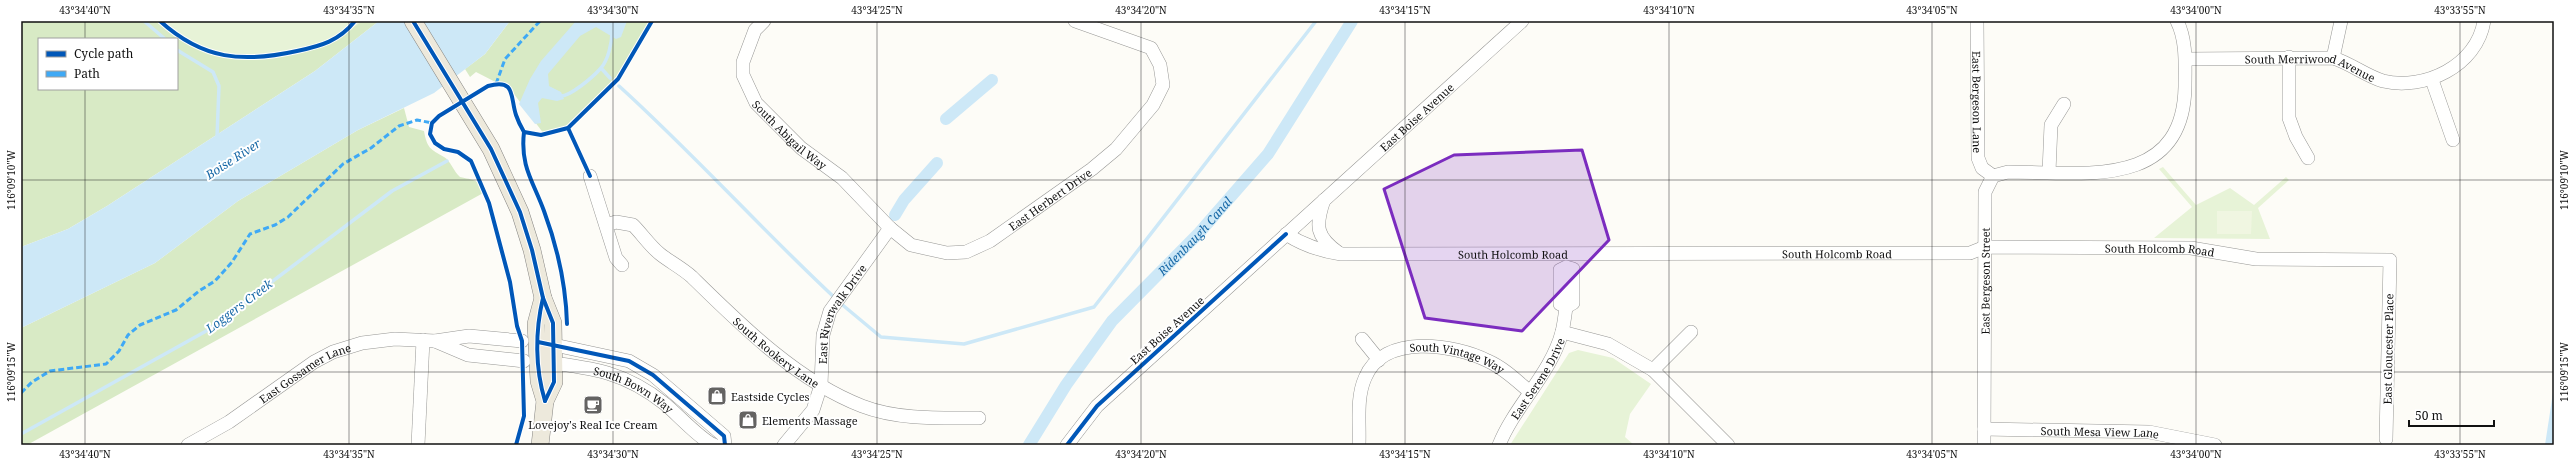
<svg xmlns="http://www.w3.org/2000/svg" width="2575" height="466" viewBox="0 0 2575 466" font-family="'Noto Serif',serif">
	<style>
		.green { fill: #e7f3d7 }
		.forest { fill: #d8eac5; fill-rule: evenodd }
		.pitch { fill: #f0f6e1 }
		.water { fill: #cde8f7 }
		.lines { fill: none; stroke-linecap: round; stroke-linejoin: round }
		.stream { stroke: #cde8f7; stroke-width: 3.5 }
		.canal { stroke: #cde8f7; stroke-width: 12 }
		.minor-casing { stroke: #979795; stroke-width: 14 }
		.major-casing { stroke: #858482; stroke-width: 18 }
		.minor { stroke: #fffffe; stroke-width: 13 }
		.major { stroke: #ede9dc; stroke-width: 17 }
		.quiet { stroke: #3fa9f5; stroke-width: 3; stroke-dasharray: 6 3; stroke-linecap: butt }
		.cycleway-casing { stroke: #fff; stroke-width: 6 }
		.cycleway { stroke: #0057b8; stroke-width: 4 }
		.marked { fill: #7b2cbf; fill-opacity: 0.2; stroke: #7b2cbf; stroke-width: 3; stroke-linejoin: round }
		.ticks { fill: none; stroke: #111; stroke-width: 1; stroke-opacity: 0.45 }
		.labels { text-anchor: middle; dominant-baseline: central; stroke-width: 4; stroke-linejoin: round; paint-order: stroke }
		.street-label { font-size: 11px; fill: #111; stroke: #fff }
		.poi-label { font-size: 11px; fill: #111; stroke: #fff; text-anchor: start }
		.water-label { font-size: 12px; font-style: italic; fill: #1768a6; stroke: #fff }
		.neatline { fill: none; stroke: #111; stroke-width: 1.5 }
		.ticks-label { font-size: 10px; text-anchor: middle; fill: #111 }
	</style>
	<rect width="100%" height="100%" fill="#fdfcf7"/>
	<g class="green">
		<path d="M 21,21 L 364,21 L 331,51 L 197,81 L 177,39 L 39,39 L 39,89 L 21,124 Z"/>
		<path d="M 2163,167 L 2196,205 L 2230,188 L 2254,205 L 2286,177 L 2289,180 L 2258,208 L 2270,239 L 2154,238 L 2192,207 L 2159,169 Z"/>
		<path d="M 1578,350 L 1613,358 L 1651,384 L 1630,414 L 1625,437 L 1634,445 L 1510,445 L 1569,353 Z"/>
	</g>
	<g class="forest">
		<path d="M 21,21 L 160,21 L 186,41 L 207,52 L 249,59 L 271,57 L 323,45 L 340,38 L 362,21 L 379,21 L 315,71 L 107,206 L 68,229 L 21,247 ZM 39,39 L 177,39 L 177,89 L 39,89 Z"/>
		<path d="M 510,21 L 652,21 L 618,79 L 568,128 L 544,134 L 511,90 L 476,72 L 470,77 L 465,69 L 485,54 Z"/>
		<path d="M 404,108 L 409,127 L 424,131 C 427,148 430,149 444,157 C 450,160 454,172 460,177 C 473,180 479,179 485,192 L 27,445 L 21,445 L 21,328 L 155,263 L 238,201 L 358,130 Z"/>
	</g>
	<path class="pitch" d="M 2217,211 L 2252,211 L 2251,234 L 2217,234 Z"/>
	<g class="water">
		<path d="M 379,21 L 510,21 L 485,54 L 434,93 L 358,130 L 238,201 L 155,263 L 21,328 L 21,247 L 68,229 L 107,206 L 315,71 Z"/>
		<path d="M 576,21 L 627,21 L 621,37 L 616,39 L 596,27 L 580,36 L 548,74 L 549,86 L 561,92 L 564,99 L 557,101 L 542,98 L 538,103 L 541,123 L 535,124 L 519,104 L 530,79 L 541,61 Z"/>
		<path d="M 2554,386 L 2554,445 L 2545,445 Z"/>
	</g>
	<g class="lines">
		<g class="stream">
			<path d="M 144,21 L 165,39"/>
			<path d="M 177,50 L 213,72 L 219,86 L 217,137"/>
			<path d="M 601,68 L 610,78"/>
			<path d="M 619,86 C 694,154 761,229 835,298"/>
			<path d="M 559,96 C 569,98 594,76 601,68 C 608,60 612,43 612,32"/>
			<path d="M 839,302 L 881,337 L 964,344 L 1094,307 L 1316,21"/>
			<path d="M 21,434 L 208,330 L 392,191 L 447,161"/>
		</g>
		<g class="canal">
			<path d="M 946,119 L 992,80"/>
			<path d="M 895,215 L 904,200 L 937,163"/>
			<path id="s1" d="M 1029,445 L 1066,385 L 1112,321 L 1199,233 L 1268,154 L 1352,21"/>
		</g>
		<defs>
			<g id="minor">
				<path id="s2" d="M 764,21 L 755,30 L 743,62 L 743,75 L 756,103 L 801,148 L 842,178 L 890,228 L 911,245 L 947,253 L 966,252 L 990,241 L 1092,169 L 1116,149 L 1153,105 L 1163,85 L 1160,65 L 1151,48 L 1075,21"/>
				<path id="s3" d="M 1977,21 L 1978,158 L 1982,168 L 1993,176"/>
				<path d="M 2289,57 L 2289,118 L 2296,137 L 2308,158"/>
				<path d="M 2333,58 L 2341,21"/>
				<path id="s4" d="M 2186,59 L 2333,58 C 2350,63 2366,76 2383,81 C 2424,91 2477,66 2484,21"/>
				<path d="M 2432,80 L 2453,140"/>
				<path d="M 2049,172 L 2051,125 L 2064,104"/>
				<path d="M 590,176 L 616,258 L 622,265"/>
				<path d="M 1324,200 C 1315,226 1316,237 1339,253"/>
				<path id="s5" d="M 606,225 L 616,222 L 633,225 C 642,234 650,246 660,254 C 670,262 682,268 692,277 C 741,325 797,381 862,406 C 898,420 941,418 979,418"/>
				<path id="s6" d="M 1286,234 C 1303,245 1320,251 1341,254 L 1970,253 L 1985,247 L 2191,248 L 2256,259 L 2390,260 L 2386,439"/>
				<path d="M 1566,267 L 1573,269 L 1573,303 L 1566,307 L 1560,304 L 1560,270 Z"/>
				<path d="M 1562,332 L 1608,344 L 1653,370 L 1728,445"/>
				<path d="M 1362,339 L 1379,360"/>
				<path d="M 435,341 L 468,355 L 524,361"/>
				<path d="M 545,343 L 629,361 L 653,375 L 724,436 L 725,445"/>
				<path id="s7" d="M 545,362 C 593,368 625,372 665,404 C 676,413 702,441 714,445"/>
				<path d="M 1653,370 L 1691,332"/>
				<path id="s8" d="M 1984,429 L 2149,432 L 2215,445"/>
				<path id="s9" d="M 188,445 L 229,422 L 314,362 L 333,352 L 362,343 L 395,339 L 435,341 L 469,336 L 522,341"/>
				<path d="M 418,445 L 423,340"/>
				<path id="s10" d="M 784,445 L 813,410 L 821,385 L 823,335 L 830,311 L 890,228"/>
				<path id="s11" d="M 1067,445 L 1097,406 L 1522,21"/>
				<path id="s12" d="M 1359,445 C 1360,424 1356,398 1365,378 C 1383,333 1454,344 1488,361 C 1504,368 1517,381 1530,392"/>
				<path id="s13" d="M 1499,445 C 1515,405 1551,374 1562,332 C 1564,324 1565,315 1566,307"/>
				<path id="s14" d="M 1984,445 L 1985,192 L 1993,176 L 2008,172 C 2081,172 2183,191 2185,87 C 2185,65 2187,41 2177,21"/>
			</g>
			<g id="major">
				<path d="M 413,21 L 491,149 L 520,212 L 532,250 L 543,298 L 553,323 L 554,382 L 545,401"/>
				<path d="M 540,445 L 545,401 L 539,381 L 536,324 L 543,298"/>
			</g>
		</defs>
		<use href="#minor" class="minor-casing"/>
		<use href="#major" class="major-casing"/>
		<use href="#minor" class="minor"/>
		<use href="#major" class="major"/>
		<g class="quiet">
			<path d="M 496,84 L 505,59 L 540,21"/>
			<path d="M 21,393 L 32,382 L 50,371 L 106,364 L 119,351 L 128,335 L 140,325 L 176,310 L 199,291 L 215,281 L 232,262 L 250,234 L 275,225 L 288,217 L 343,164 L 371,148 L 399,126 L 417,120 L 432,123"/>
		</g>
		<defs>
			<g id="cycleway">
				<path d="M 160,21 C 203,60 243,63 297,51 C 321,46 339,41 355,21"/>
				<path d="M 413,21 L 491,149 L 520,212 L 532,250 L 543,298 L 553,323 L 554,382 L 545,401"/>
				<path d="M 568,128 L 590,176"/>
				<path d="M 524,132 C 520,166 533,181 544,211 C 557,246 566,287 567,324"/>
				<path d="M 543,298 C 535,331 535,368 545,401"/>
				<path d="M 538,342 L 629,361 L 653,375 L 724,436 L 725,445"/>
				<path d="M 516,445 L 524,416 L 522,341 L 517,326 L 510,282 L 489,203 L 471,161 L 458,152 L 444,149 L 435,143 L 430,134 L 432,123 L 439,116 L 488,86 C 516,78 510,97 516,115 C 518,121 521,127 524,132 L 541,135 L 568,128 L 618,79 L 652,21"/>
				<path d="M 1067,445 L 1097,406 L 1286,234"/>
			</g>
		</defs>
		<use href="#cycleway" class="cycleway-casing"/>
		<use href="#cycleway" class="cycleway"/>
	</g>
	<path class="marked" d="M 1582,150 L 1609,240 L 1522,331 L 1425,318 L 1384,189 L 1454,155 Z"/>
	<path class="ticks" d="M 85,21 L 85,39M 349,21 L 349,445M 613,21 L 613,445M 877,21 L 877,445M 1141,21 L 1141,445M 1405,21 L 1405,445M 1669,21 L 1669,445M 1932,21 L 1932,445M 2196,21 L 2196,445M 2460,21 L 2460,445M 85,89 L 85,445M 21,180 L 2554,180M 21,372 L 2554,372"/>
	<defs>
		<symbol id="shop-square" viewBox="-11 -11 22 22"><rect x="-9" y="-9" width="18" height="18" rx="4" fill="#646362" stroke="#fff"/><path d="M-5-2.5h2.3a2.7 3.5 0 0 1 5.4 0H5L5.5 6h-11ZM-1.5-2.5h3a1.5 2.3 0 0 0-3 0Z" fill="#fff"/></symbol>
		<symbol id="cafe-square" viewBox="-11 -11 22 22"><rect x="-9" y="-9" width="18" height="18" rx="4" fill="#646362" stroke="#fff"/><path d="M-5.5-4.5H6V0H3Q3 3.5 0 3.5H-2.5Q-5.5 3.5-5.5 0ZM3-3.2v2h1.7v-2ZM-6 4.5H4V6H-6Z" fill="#fff"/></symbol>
	</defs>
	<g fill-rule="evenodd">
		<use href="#shop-square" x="706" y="385" width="22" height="22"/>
		<use href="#cafe-square" x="582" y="394" width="22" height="22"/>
		<use href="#shop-square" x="737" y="409" width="22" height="22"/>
	</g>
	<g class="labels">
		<g class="street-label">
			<text stroke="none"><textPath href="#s4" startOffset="126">South Merriwood Avenue</textPath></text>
			<text stroke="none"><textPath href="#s3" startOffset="81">East Bergeson Lane</textPath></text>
			<text stroke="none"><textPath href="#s11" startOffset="480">East Boise Avenue</textPath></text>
			<text stroke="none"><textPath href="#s2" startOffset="137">South Abigail Way</textPath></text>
			<text stroke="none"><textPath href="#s2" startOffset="457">East Herbert Drive</textPath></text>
			<text stroke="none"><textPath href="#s6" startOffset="879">South Holcomb Road</textPath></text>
			<text stroke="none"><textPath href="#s6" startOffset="555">South Holcomb Road</textPath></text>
			<text stroke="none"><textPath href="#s6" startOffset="231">South Holcomb Road</textPath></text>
			<text stroke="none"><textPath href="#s14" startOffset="164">East Bergeson Street</textPath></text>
			<text stroke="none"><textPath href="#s10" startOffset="148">East Riverwalk Drive</textPath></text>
			<text transform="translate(1167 330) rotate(-42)">East Boise Avenue</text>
			<text transform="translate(2388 349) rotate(-89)">East Gloucester Place</text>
			<text stroke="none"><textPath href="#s5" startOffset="220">South Rookery Lane</textPath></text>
			<text stroke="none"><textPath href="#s12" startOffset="174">South Vintage Way</textPath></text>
			<text stroke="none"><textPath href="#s9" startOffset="138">East Gossamer Lane</textPath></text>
			<text stroke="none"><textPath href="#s13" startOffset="77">East Serene Drive</textPath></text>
			<text stroke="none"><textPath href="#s7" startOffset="94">South Bown Way</textPath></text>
			<text stroke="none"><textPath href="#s8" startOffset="116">South Mesa View Lane</textPath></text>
		</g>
		<g class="poi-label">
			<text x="731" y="396">Eastside Cycles</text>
			<text x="762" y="420">Elements Massage</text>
			<text x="593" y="424" text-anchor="middle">Lovejoy's Real Ice Cream</text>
		</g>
		<g class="water-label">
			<text transform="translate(233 159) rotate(-33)">Boise River</text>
			<text stroke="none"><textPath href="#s1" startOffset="268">Ridenbaugh Canal</textPath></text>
			<text transform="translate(239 306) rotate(-37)">Loggers Creek</text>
		</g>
	</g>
	<rect width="2575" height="466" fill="none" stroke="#ffffff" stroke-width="44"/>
	<rect x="38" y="38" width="140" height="52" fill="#ffffff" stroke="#a0a0a0"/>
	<rect x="46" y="51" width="20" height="6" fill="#0057b8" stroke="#a0a0a0"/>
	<text x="74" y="58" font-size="12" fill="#111111">Cycle path</text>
	<rect x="46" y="71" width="20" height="6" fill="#3fa9f5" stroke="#a0a0a0"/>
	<text x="74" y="78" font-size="12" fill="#111111">Path</text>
	<path d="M2409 420v6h85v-6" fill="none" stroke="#111111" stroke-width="2"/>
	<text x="2415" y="420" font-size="12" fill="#111111" stroke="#ffffff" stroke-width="3" paint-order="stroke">50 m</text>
	<rect x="22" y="22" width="2531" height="422" class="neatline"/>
	<g class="ticks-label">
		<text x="85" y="14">43°34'40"N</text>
		<text x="349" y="14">43°34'35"N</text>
		<text x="613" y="14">43°34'30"N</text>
		<text x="877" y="14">43°34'25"N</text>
		<text x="1141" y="14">43°34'20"N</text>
		<text x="1405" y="14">43°34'15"N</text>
		<text x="1669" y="14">43°34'10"N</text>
		<text x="1932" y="14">43°34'05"N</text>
		<text x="2196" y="14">43°34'00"N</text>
		<text x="2460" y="14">43°33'55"N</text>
		<text transform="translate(2564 180) rotate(-90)" y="4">116°09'10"W</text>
		<text transform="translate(11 180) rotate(-90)" y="4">116°09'10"W</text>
		<text transform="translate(2564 372) rotate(-90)" y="4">116°09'15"W</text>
		<text transform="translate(11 372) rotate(-90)" y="4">116°09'15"W</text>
		<text x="85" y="458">43°34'40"N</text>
		<text x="349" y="458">43°34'35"N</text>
		<text x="613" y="458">43°34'30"N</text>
		<text x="877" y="458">43°34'25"N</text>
		<text x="1141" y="458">43°34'20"N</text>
		<text x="1405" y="458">43°34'15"N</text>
		<text x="1669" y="458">43°34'10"N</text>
		<text x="1932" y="458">43°34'05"N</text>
		<text x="2196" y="458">43°34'00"N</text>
		<text x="2460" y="458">43°33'55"N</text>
	</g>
</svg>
